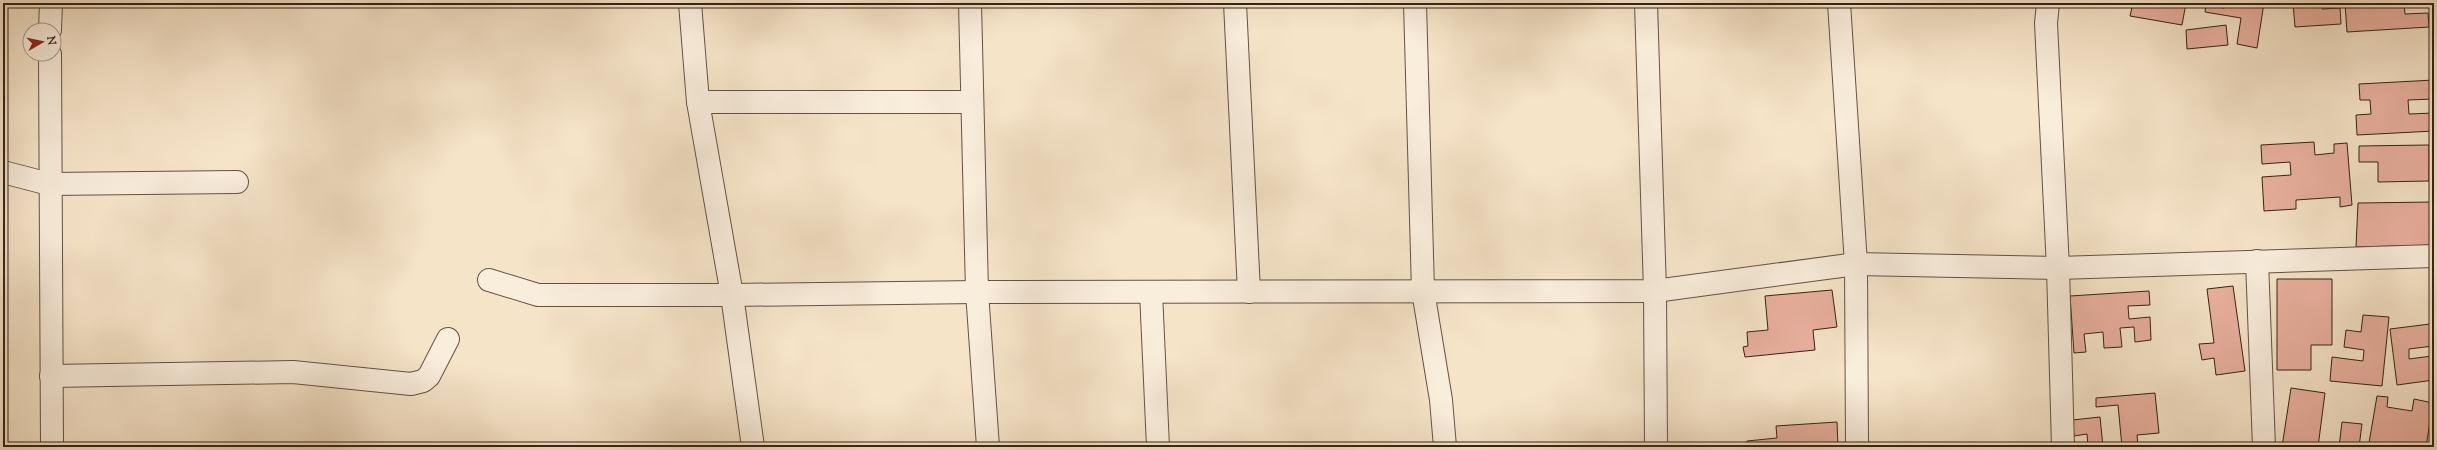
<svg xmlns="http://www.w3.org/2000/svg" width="2437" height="450" viewBox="0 0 2437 450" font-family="'Sorts Mill Goudy',serif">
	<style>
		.building { fill: #e9b09f; stroke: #342218 }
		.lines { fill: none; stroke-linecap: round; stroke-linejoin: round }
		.minor-casing { stroke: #645244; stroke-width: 24 }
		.minor { stroke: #f9eddc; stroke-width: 22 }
	</style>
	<rect width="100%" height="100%" fill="#f6e4c9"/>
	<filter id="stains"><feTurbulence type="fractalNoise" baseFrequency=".005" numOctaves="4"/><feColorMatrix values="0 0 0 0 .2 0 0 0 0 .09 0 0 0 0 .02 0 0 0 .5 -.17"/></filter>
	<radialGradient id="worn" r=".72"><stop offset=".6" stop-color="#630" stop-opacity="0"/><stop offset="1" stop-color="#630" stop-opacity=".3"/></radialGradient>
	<g class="building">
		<path d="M 2133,3 L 2186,3 L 2182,25 L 2130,16 Z"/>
		<path d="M 2225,3 L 2264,3 L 2257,48 L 2237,44 L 2241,18 L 2205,12 L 2206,5 L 2224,8 Z"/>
		<path d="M 2293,3 L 2322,3 L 2322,9 L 2340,8 L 2341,24 L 2295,27 Z"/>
		<path d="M 2345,3 L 2404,3 L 2405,14 L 2428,13 L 2429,27 L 2347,32 Z"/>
		<path d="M 2226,25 L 2228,45 L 2187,49 L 2186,30 Z"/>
		<path d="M 2434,80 L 2434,99 L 2408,100 L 2409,114 L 2434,113 L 2434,131 L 2357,135 L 2356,115 L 2371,114 L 2370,100 L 2360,100 L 2359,84 Z"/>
		<path d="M 2314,142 L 2315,155 L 2334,153 L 2334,144 L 2347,143 L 2352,205 L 2340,207 L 2340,197 L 2296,200 L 2296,209 L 2264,211 L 2262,177 L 2291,175 L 2290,162 L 2262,164 L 2261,145 Z"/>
		<path d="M 2429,145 L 2429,181 L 2378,182 L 2378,162 L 2359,162 L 2359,146 Z"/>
		<path d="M 2434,202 L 2434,245 L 2356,247 L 2358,203 Z"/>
		<path d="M 2277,279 L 2332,279 L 2332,345 L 2311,345 L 2311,370 L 2277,370 Z"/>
		<path d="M 2233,286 L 2245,371 L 2216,375 L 2214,358 L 2202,360 L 2199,344 L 2214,343 L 2207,289 Z"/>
		<path d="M 1832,290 L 1837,327 L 1813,330 L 1815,350 L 1745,357 L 1743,347 L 1748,346 L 1747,332 L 1768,330 L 1765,296 Z"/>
		<path d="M 2149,291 L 2150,305 L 2128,306 L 2129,319 L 2150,317 L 2151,340 L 2135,342 L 2134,327 L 2120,328 L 2122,347 L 2104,348 L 2103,332 L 2084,334 L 2086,352 L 2074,353 L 2070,296 Z"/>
		<path d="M 2363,315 L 2389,317 L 2382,386 L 2330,381 L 2332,357 L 2363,361 L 2364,350 L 2344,347 L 2346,330 L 2361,332 Z"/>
		<path d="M 2430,324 L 2433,346 L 2409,349 L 2409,359 L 2432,356 L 2434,380 L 2397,385 L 2390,329 Z"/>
		<path d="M 2291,388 L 2325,393 L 2318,447 L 2282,447 Z"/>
		<path d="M 2155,393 L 2159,433 L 2137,435 L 2138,446 L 2154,444 L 2154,447 L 2122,447 L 2118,405 L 2096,407 L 2096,398 Z"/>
		<path d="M 2377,396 L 2388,397 L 2387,407 L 2412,411 L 2414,399 L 2433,403 L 2426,447 L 2384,447 L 2369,443 Z"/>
		<path d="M 2100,417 L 2103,447 L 2079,447 L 2088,446 L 2087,434 L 2074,436 L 2072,420 Z"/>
		<path d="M 1837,422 L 1838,447 L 1747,447 L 1747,441 L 1777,438 L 1776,426 Z"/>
		<path d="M 2342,422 L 2362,424 L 2359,447 L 2339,447 Z"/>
	</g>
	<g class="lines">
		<defs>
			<g id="minor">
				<path d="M 690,3 L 698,102 L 732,295 L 753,447"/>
				<path d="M 970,3 L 977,292 L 988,447"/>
				<path d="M 1235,3 L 1249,292"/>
				<path d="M 1415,3 L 1423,291 L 1441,400 L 1445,447"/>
				<path d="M 1646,3 L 1655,291 L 1656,447"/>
				<path d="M 1839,3 L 1856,264 L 1857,447"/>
				<path d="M 2048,3 L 2046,23 L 2058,268 L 2063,447"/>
				<path d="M 50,30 L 51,3"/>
				<path d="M 50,54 L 52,447"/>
				<path d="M 698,102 L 972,102"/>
				<path d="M 3,172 L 49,184 L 237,182"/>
				<path d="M 2257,261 L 2264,447"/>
				<path d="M 489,280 L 538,295 L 732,295 L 977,292 L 1655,291 L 1856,264 L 2058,268 L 2434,256"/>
				<path d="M 1151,292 L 1158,447"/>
				<path d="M 51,376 L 293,372 L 411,384 L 423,381 L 429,376 L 448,339"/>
			</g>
		</defs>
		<use href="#minor" class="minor-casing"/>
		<use href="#minor" class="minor"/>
	</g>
	<rect width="2437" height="450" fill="none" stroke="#f6e4c9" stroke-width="16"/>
	<rect x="4" y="4" width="2429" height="442" fill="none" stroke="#342218" stroke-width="2"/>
	<rect x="8" y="8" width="2421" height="434" fill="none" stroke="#342218"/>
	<g transform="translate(42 42) rotate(81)"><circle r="19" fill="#f9eddc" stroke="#aa9c8e"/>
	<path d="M0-3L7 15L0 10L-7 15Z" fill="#8f2418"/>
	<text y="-6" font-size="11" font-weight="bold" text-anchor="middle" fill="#342218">N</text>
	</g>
	<rect width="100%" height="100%" filter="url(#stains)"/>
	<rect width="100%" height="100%" fill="url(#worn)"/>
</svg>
